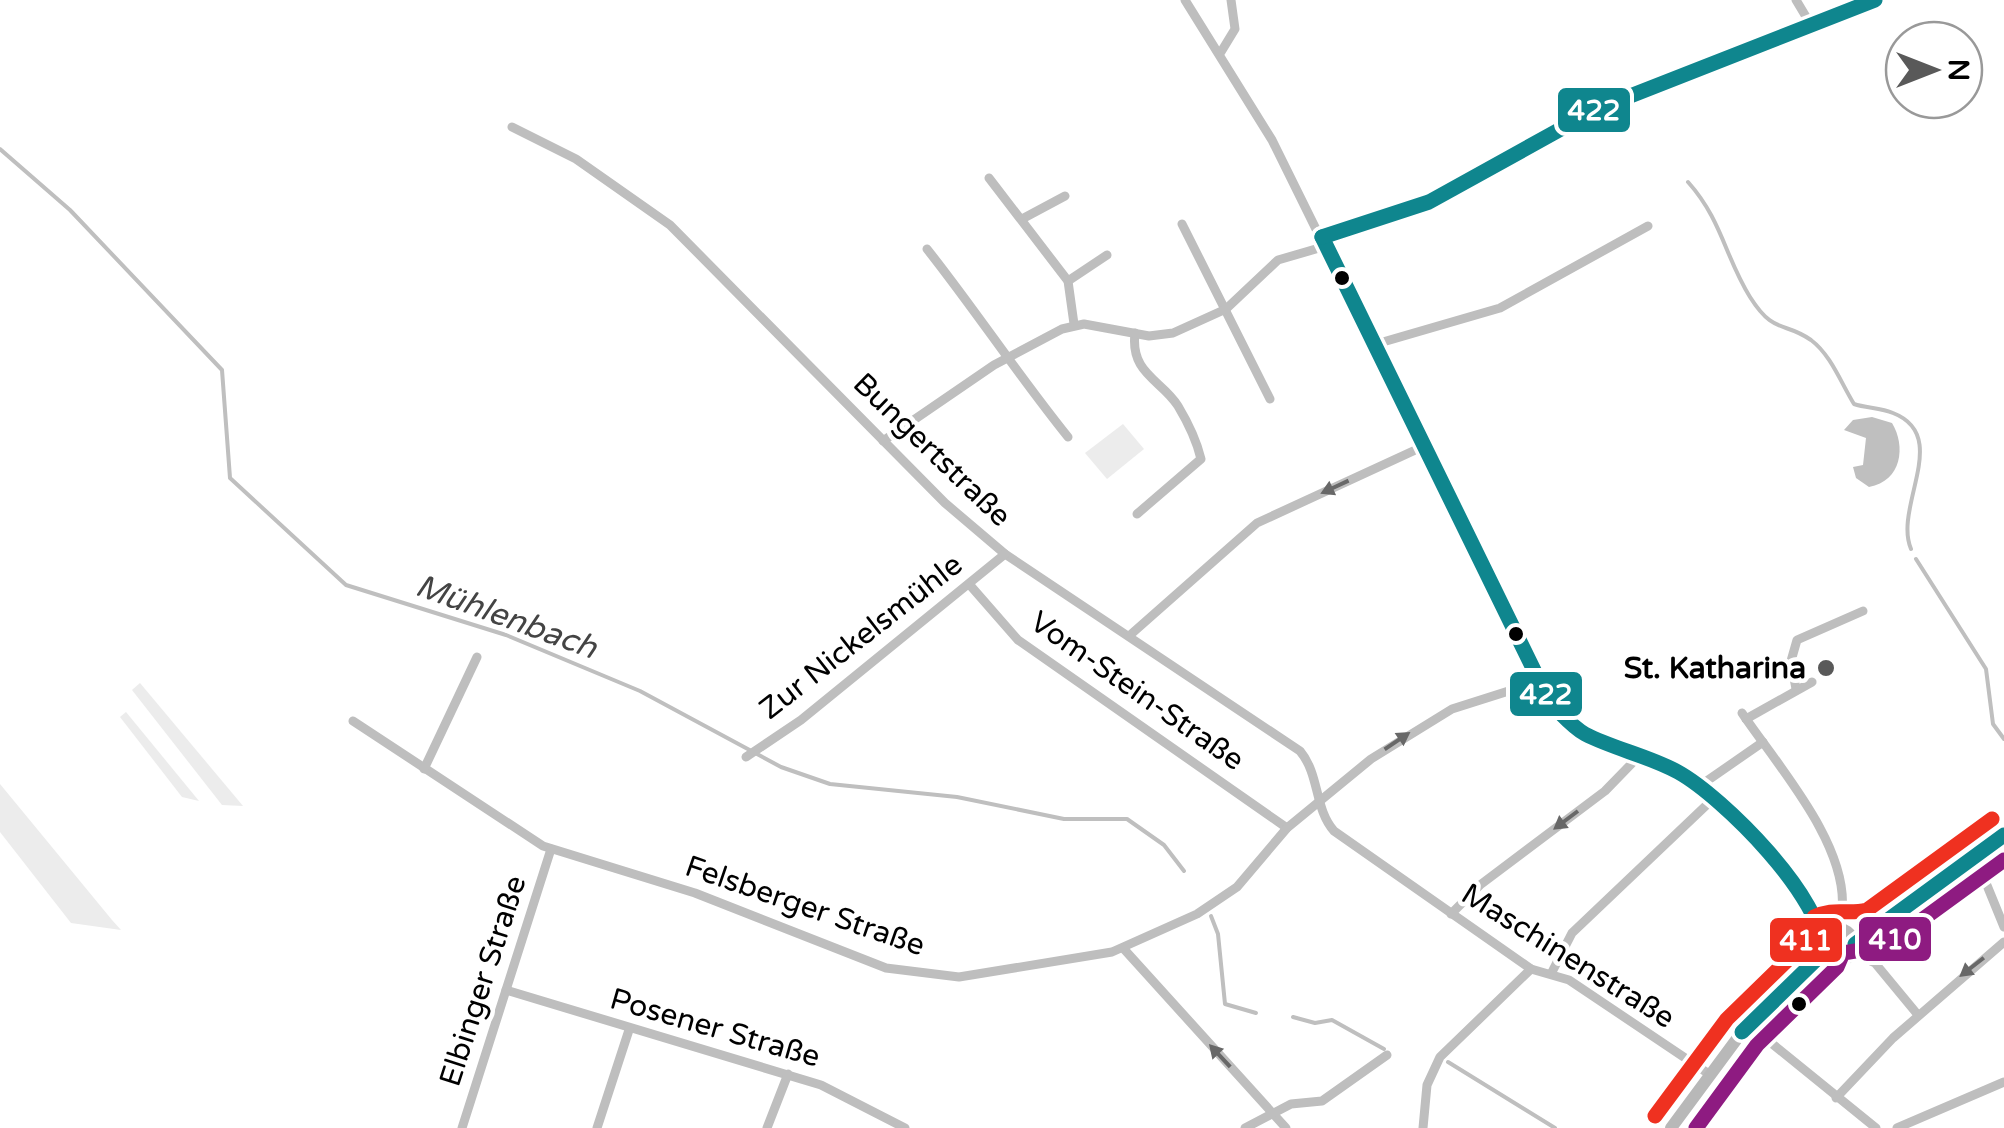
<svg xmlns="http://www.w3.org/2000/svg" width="2004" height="1128" viewBox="0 0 2004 1128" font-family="'Varela Round',sans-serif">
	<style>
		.green { fill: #ececec }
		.water { fill: #bfbfbf }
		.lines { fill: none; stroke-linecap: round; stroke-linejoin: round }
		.stream { stroke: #bfbfbf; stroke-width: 4 }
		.street { stroke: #bebebe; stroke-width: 9 }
		.secondary { stroke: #b8b8b8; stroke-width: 12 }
		.bus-1-casing { stroke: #fff; stroke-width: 22 }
		.bus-2-casing { stroke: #fff; stroke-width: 22 }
		.bus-3-casing { stroke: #fff; stroke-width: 22 }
		.bus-1 { stroke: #0f868e; stroke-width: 15 }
		.bus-2 { stroke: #8e1b81; stroke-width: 15 }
		.bus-3 { stroke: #ef3120; stroke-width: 15 }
		.oneway { fill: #686868 }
		.bus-dot { fill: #000; stroke: #fff; stroke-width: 4 }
		.poi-dot { fill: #595959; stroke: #fff; stroke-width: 4 }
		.labels { text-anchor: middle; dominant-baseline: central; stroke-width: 9; stroke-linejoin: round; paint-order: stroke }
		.street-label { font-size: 30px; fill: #000; stroke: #fff }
		.poi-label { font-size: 30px; font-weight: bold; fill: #000; stroke: #fff; text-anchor: end }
		.water-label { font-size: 32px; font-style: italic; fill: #444; stroke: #fff }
		.line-badge { stroke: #fff; stroke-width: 4 }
		.badge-label { font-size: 28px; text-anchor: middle; font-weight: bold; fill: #fff }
	</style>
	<rect width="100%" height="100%" fill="#fff"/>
	<g class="green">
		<path d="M 1123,424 L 1144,449 L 1107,479 L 1085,453 Z"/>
		<path d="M 140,683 L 243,806 L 222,805 L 132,690 Z"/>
		<path d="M 126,712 L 199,801 L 182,797 L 120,717 Z"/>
		<path d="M 0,784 L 112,920 L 121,930 L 71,923 L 0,832 Z"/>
	</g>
	<path class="water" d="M 1872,417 L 1892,423 C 1906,446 1902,481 1869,487 L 1856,478 L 1853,467 L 1863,465 L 1866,438 L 1844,430 L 1853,420 Z"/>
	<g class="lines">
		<g class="stream">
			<path d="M 0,149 L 70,210 L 222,370 L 230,478 L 346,585 L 506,635 L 640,691 L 781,767 L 830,784 L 957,797 L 1064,819 L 1127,819 L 1164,845 L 1184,871"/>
			<path d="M 1688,182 C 1722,220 1725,257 1750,297 C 1774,335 1784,321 1811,340 C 1831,355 1841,383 1854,404 C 1866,408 1881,408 1893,413 C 1952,436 1893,507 1911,549"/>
			<path d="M 1916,559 L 1986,669 L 1993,724 L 2004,739"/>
			<path d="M 1211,916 L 1218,934 L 1225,1004 L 1256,1013"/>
			<path d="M 1293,1017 L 1315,1023 L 1332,1020 L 1384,1049"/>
			<path d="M 1448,1062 L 1555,1128"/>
		</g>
		<g class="street">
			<path d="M 1185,0 L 1272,140 L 1550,703 L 1581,732 L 1701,785 L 1834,929"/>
			<path d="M 1796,0 L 1811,25"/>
			<path d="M 1221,52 L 1235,29 L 1231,0"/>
			<path d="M 512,127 L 576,159 L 670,225 L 945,503 L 1005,554 L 1300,751 C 1320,775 1314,808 1334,831 L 1531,969 L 1569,980 L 1709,1074"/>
			<path d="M 989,178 L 1068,281 L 1074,324"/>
			<path d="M 1022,219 L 1065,196"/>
			<path d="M 1182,224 L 1270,399"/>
			<path d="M 1322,237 L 1429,202 L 1597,109 L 1875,0"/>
			<path d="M 927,249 C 976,311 1018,375 1068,437"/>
			<path d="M 1068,281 L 1107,255"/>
			<path d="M 1135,333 C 1130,374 1162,380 1178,406 C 1187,421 1197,442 1201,459 L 1137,514"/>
			<path d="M 1376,344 L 1500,308 L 1648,226"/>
			<path d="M 883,441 L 994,365 L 1062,329 L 1084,324 L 1149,336 L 1173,333 L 1226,309 L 1278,260 L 1326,246"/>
			<path d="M 969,584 L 1018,640 L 1287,828"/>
			<path d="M 1129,636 L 1257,523 L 1424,446"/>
			<path d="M 1796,689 L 1791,661 L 1797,640 L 1863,611"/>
			<path d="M 1742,713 C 1777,765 1849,845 1842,911"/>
			<path d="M 1746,719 L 1812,682"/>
			<path d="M 353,721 L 543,846 L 695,893 L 886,968 L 959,977 L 1112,952 L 1197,914 L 1237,887 L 1287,828 L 1371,759 L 1452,709 L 1537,682"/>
			<path d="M 746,757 L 801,720 L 1005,554"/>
			<path d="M 424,769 L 477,657"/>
			<path d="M 1701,785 L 1763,742"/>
			<path d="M 1975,856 L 2004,927"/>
			<path d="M 1811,907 L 1824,937"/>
			<path d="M 1451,914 L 1480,885 L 1605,791 L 1639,756"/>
			<path d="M 1123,948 L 1286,1128"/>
			<path d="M 1853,953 L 1875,963 L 1918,1015"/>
			<path d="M 1552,972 L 1572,933 L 1715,797"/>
			<path d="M 506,990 L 821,1085 L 905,1128"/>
			<path d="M 1749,1025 L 1876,1128"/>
			<path d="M 1836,1098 L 1893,1038 L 2004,942"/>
			<path d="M 462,1128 L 551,849"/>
			<path d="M 597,1128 L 629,1030"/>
			<path d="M 767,1128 L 788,1074"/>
			<path d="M 1245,1128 L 1291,1104 L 1322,1101 L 1387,1055"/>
			<path d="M 1423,1128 L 1427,1085 L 1440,1057 L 1531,969"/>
			<path d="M 1897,1128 L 2004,1082"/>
		</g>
		<g class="secondary">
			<circle cx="1838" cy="945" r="16"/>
			<path d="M 1855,944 L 2004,835"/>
			<path d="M 1790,993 L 1830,959"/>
			<path d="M 1671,1128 L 1742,1032 L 1823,953"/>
		</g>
		<defs>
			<g id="bus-1">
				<path d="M 1322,237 L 1550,703 C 1561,713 1572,727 1585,734 C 1614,749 1649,756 1678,772 C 1723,797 1826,900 1823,953 L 1742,1032"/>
				<path d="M 1322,237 L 1429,202 L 1597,109 L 1875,0"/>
				<path d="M 1855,944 L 2004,835"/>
			</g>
			<path id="bus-2" d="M 1696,1128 L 1757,1045 L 1837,967 L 1843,953 L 1886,946 L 2004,860"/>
			<path id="bus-3" d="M 1655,1116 L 1727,1019 L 1805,943 L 1814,917 C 1834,907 1847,915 1867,910 L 1992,819"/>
		</defs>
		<use href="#bus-1" class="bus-1-casing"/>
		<use href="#bus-2" class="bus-2-casing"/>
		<use href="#bus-3" class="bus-3-casing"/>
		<use href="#bus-1" class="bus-1"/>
		<use href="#bus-2" class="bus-2"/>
		<use href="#bus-3" class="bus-3"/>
	</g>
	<defs><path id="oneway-solid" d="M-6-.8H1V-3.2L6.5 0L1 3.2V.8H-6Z" transform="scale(2.5)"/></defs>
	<g class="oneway">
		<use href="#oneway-solid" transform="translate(1335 487) rotate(155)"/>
		<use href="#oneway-solid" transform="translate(1397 741) rotate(-34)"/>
		<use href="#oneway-solid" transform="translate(1566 820) rotate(143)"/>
		<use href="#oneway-solid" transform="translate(1972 967) rotate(142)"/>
		<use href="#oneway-solid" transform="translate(1220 1056) rotate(-133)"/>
	</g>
	<g class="bus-dot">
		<circle cx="1342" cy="278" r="9"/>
		<circle cx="1516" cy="634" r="9"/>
		<circle cx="1799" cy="1004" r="9"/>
	</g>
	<circle class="poi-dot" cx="1826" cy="668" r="10"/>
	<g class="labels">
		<g class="street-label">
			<text transform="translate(932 450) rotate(44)">Bungertstraße</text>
			<text transform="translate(861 637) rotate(-38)">Zur Nickelsmühle</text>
			<text transform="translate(1137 691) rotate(35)">Vom-Stein-Straße</text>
			<text transform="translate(805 906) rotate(19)">Felsberger Straße</text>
			<text transform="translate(1568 956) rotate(32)">Maschinenstraße</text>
			<text transform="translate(483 981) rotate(-72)">Elbinger Straße</text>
			<text transform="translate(715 1028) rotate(16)">Posener Straße</text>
		</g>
		<g class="poi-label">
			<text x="1806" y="668">St. Katharina</text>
		</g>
		<g class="water-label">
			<text transform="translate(506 617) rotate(20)">Mühlenbach</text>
		</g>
	</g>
	<g class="line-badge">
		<rect x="1556" y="86" width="76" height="48" rx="10" fill="#0f868e"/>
		<rect x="1508" y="670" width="76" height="48" rx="10" fill="#0f868e"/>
		<rect x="1857" y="915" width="76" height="48" rx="10" fill="#8e1b81"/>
		<rect x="1768" y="916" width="76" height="48" rx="10" fill="#ef3120"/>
	</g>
	<g class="badge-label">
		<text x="1594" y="120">422</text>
		<text x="1546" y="704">422</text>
		<text x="1895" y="949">410</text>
		<text x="1806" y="950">411</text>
	</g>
	<g transform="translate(1934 70) rotate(90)"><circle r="48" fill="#ffffff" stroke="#999999" stroke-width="2.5"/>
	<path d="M0-8L18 38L0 25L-18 38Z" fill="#595959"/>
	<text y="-15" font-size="28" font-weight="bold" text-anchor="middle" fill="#000000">N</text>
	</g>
</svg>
